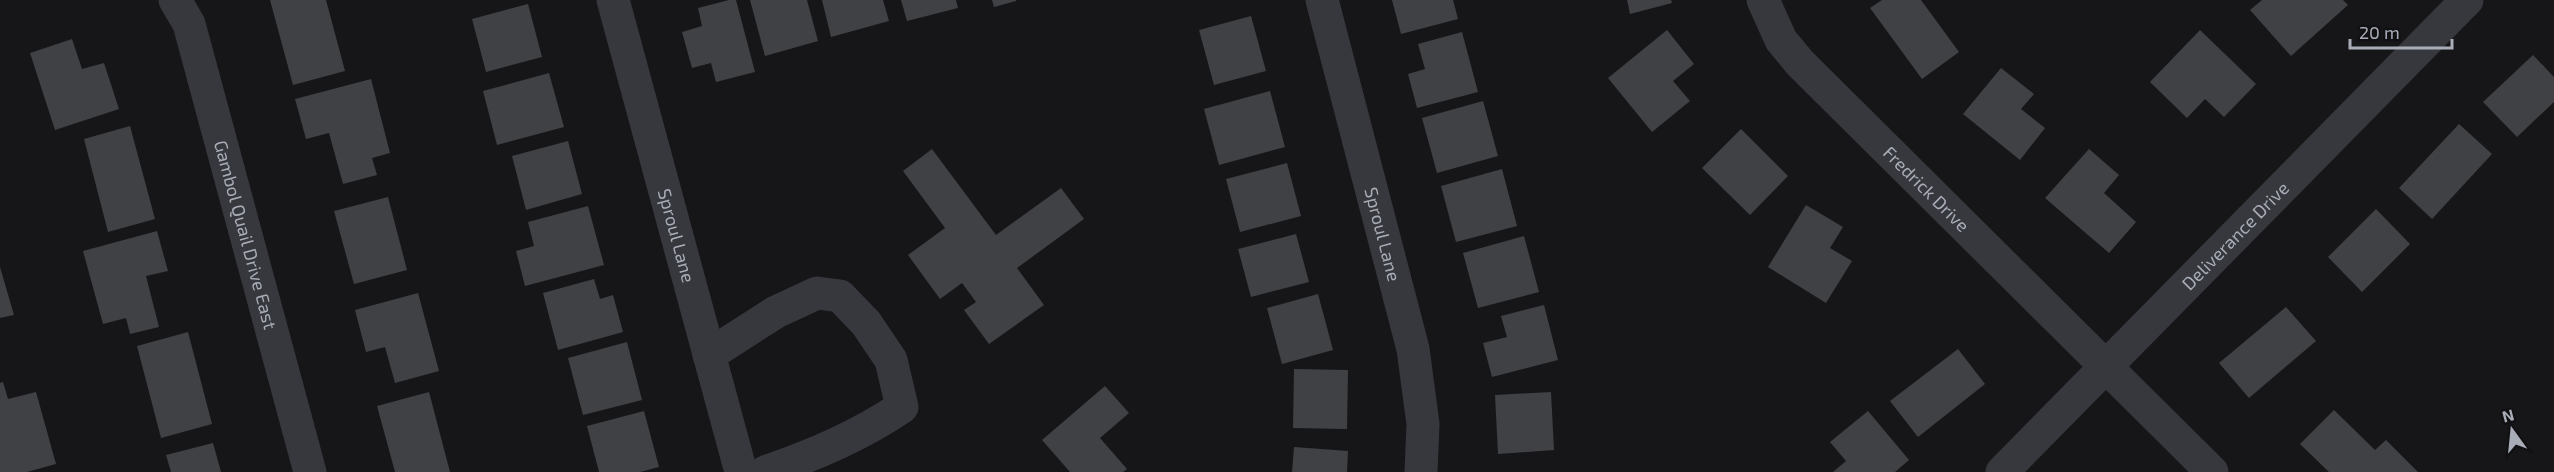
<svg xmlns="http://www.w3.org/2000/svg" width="2554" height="472" viewBox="0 0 2554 472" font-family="'Exo 2',sans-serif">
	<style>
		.building { fill: #404145 }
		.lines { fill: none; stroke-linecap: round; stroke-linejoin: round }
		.minor { stroke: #37383d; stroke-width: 33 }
		.labels { text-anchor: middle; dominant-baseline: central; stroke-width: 6; stroke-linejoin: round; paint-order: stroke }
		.street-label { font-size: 18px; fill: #a8adb8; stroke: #111113 }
	</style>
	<rect width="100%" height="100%" fill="#161618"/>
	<g class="building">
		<path d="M 270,0 L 326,0 L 345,71 L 293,85 Z"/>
		<path d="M 729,0 L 736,0 L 755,72 L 716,82 L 711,63 L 692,68 L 682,32 L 702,26 L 698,8 Z"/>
		<path d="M 750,0 L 807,0 L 818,41 L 765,56 Z"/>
		<path d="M 822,0 L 883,0 L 889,21 L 831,37 Z"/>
		<path d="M 901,0 L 956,0 L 958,8 L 907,21 Z"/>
		<path d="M 992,0 L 1016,0 L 1016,1 L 994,7 Z"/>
		<path d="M 1392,0 L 1453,0 L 1458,19 L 1401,34 Z"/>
		<path d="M 1627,0 L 1671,0 L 1672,3 L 1630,14 Z"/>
		<path d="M 1882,0 L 1921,0 L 1959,52 L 1922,79 L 1870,8 Z"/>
		<path d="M 2262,0 L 2343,0 L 2348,5 L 2291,56 L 2250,10 Z"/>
		<path d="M 528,4 L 542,57 L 486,72 L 472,19 Z"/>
		<path d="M 1251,16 L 1266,71 L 1214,85 L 1199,30 Z"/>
		<path d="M 1667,30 L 1694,64 L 1673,81 L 1690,101 L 1652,132 L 1608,78 Z"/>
		<path d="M 2200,30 L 2256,84 L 2224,117 L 2205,99 L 2187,118 L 2150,82 Z"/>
		<path d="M 1462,32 L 1478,92 L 1417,108 L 1408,74 L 1425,69 L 1418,44 Z"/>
		<path d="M 72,39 L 82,69 L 104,63 L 119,109 L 55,130 L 30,53 Z"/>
		<path d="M 2533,55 L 2554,77 L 2554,102 L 2517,137 L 2483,102 Z"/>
		<path d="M 2001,68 L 2034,94 L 2021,109 L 2045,128 L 2020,160 L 1963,114 Z"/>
		<path d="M 549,73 L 564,127 L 497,145 L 483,91 Z"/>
		<path d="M 371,79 L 390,153 L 372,158 L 377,175 L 343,184 L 329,133 L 306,139 L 295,99 Z"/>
		<path d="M 1270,91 L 1285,147 L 1219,165 L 1204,109 Z"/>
		<path d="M 1483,101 L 1498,156 L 1437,173 L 1422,118 Z"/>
		<path d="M 2459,124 L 2492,154 L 2432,219 L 2399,188 Z"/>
		<path d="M 130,126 L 155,219 L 108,232 L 84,139 Z"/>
		<path d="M 1741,129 L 1788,176 L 1750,215 L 1702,168 Z"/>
		<path d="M 568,141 L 582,194 L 526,210 L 512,156 Z"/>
		<path d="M 932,149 L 996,235 L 1061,188 L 1084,219 L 1017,268 L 1044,305 L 989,344 L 964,310 L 976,302 L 962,283 L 940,299 L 908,255 L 945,228 L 903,171 Z"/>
		<path d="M 2089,149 L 2119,175 L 2104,193 L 2136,222 L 2109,253 L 2045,198 Z"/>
		<path d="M 1287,163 L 1301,216 L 1240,232 L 1226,179 Z"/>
		<path d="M 1502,169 L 1517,226 L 1456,242 L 1441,186 Z"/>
		<path d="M 388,197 L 407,270 L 354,284 L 334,211 Z"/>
		<path d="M 1806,205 L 1843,227 L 1830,248 L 1852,261 L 1826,303 L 1768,267 Z"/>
		<path d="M 588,206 L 604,265 L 525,286 L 516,251 L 534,246 L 528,222 Z"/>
		<path d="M 2376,209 L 2410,244 L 2362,292 L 2328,257 Z"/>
		<path d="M 157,231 L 168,271 L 146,276 L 159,327 L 130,334 L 126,318 L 103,324 L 83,251 Z"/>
		<path d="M 1296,234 L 1309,282 L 1251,297 L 1238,249 Z"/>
		<path d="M 1524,236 L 1539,292 L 1478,308 L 1463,253 Z"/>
		<path d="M 0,267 L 14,315 L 0,318 Z"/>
		<path d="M 594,279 L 600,299 L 613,295 L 623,332 L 558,350 L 543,293 Z"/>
		<path d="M 418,293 L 439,371 L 395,383 L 385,347 L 366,352 L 355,310 Z"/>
		<path d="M 1318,294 L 1333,350 L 1282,364 L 1267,308 Z"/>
		<path d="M 1544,305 L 1558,360 L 1492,377 L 1483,343 L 1507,337 L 1501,316 Z"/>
		<path d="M 2286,307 L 2316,341 L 2249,398 L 2219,363 Z"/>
		<path d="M 188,332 L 212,424 L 161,438 L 137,346 Z"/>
		<path d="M 627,342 L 642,400 L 583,415 L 568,358 Z"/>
		<path d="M 1958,349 L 1985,384 L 1918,437 L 1890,401 Z"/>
		<path d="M 1294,369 L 1348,370 L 1347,429 L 1293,428 Z"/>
		<path d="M 3,382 L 8,399 L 36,392 L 56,464 L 27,472 L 0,472 L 0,383 Z"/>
		<path d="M 1105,386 L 1129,413 L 1100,438 L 1127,469 L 1123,472 L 1070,472 L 1042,440 Z"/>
		<path d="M 429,392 L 450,472 L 395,472 L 377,406 Z"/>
		<path d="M 1551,392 L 1554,450 L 1498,454 L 1495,395 Z"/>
		<path d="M 2334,410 L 2375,450 L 2386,440 L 2418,472 L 2329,472 L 2300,444 Z"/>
		<path d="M 644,411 L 659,467 L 640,472 L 599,472 L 587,426 Z"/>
		<path d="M 1868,411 L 1909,460 L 1895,472 L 1833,472 L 1846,461 L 1830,442 Z"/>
		<path d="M 213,443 L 221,472 L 171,472 L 166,455 Z"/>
		<path d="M 1294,447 L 1348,451 L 1347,472 L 1292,472 Z"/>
	</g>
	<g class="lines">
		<g class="minor">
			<path id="s1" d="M 175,0 L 189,24 L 310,472"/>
			<path id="s2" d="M 613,0 L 741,472"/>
			<path id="s3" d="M 1322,0 L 1413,349 L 1423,424 L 1421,472"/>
			<path id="s4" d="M 1763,0 L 1781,40 L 1800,63 L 2212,472"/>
			<path d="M 709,355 L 776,312 L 817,293 L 840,296 L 866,323 L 891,360 L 902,407 C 859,436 814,455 765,472"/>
			<path id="s5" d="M 2002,472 L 2467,0"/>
		</g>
	</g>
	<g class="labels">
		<g class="street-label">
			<text stroke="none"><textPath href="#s4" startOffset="252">Fredrick Drive</textPath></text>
			<text stroke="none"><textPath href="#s3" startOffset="242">Sproul Lane</textPath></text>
			<text stroke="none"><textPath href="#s1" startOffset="246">Gambol Quail Drive East</textPath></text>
			<text stroke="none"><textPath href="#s2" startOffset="244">Sproul Lane</textPath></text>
			<text stroke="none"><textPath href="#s5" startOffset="332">Deliverance Drive</textPath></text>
		</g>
	</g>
	<g transform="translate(2512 430) rotate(345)" stroke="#111113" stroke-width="4.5" paint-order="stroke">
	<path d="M0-4.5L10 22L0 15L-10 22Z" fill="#a8adb8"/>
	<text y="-9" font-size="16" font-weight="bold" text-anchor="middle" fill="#a8adb8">N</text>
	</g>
	<path d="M2350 39v9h102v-9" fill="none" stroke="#a8adb8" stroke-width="3"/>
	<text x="2359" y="39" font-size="18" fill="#a8adb8" stroke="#111113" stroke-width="4.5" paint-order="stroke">20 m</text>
</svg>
